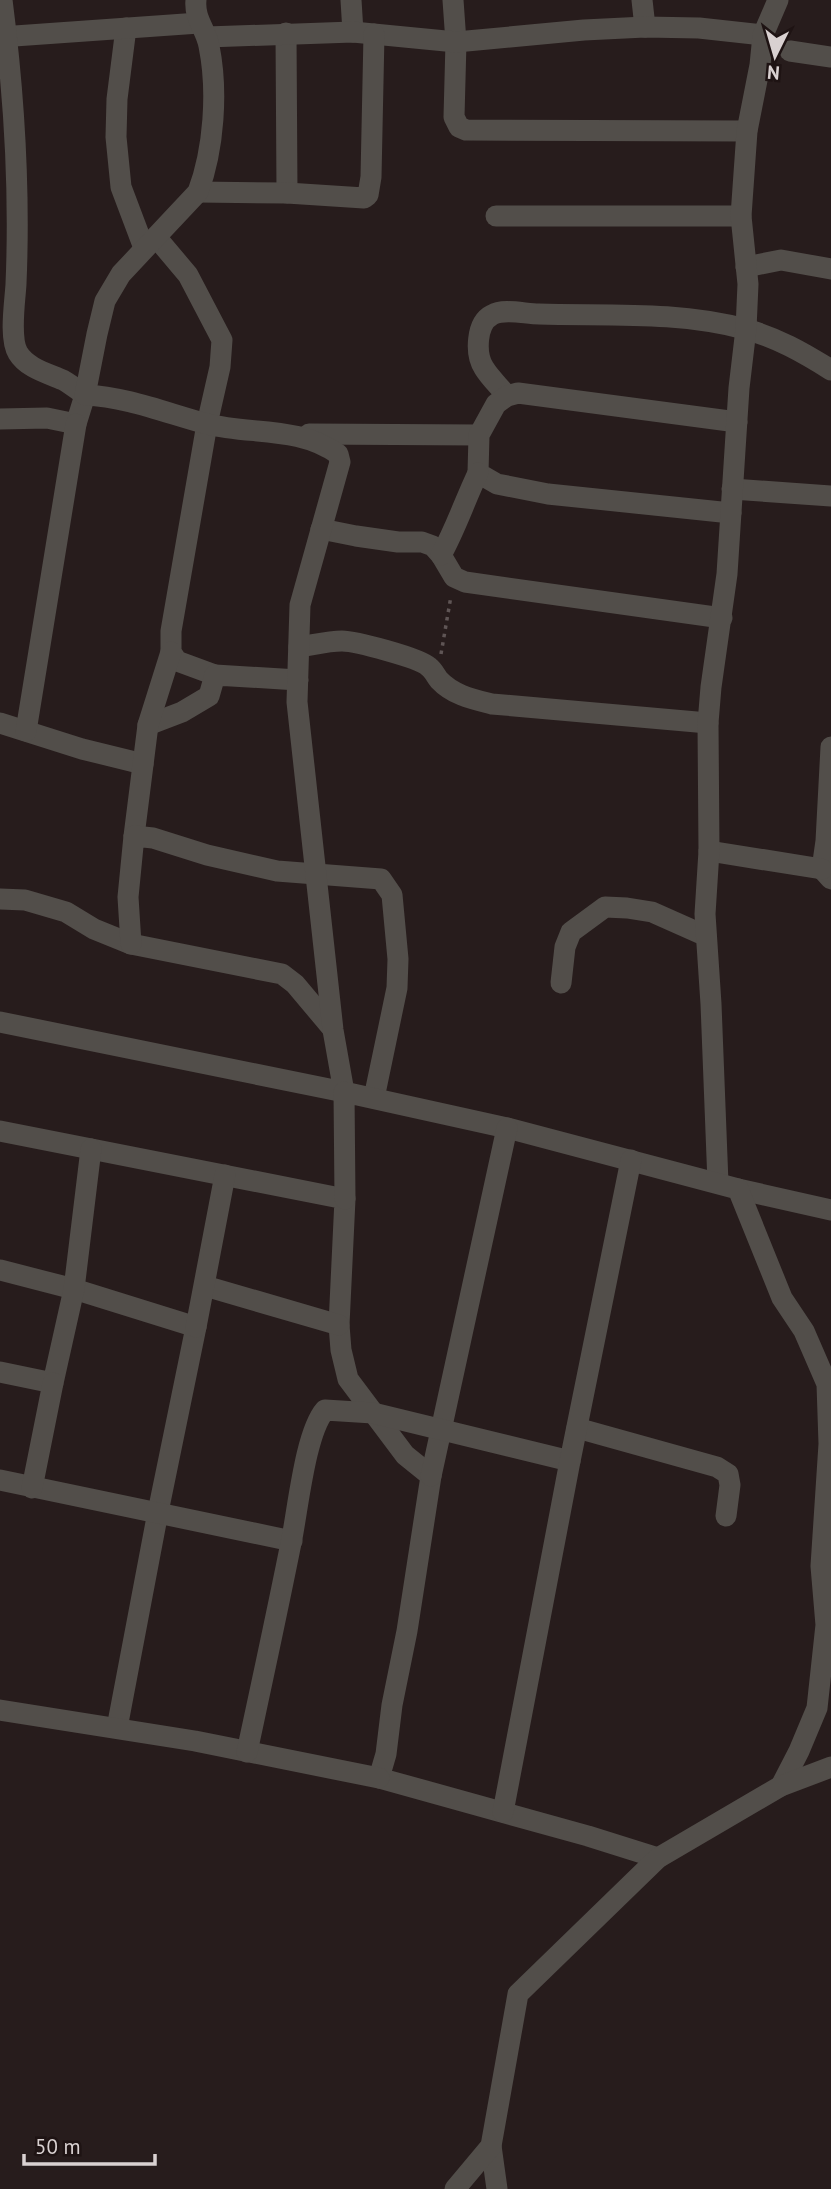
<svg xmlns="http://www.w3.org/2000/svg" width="831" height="2189" viewBox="0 0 831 2189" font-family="'PT Sans',sans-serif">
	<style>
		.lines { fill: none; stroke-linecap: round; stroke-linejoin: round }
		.path { stroke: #5f5555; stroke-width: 3.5; stroke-dasharray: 3.5 5; stroke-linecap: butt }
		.minor { stroke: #524e4a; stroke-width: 21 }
	</style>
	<rect width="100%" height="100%" fill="#271c1c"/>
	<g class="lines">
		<path class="path" d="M 441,654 L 451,596"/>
		<g class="minor">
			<path d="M 351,0 L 353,32"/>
			<path d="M 453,0 L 456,42 L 454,117 L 459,127 L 466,130 L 747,131"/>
			<path d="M 642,0 L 645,27"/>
			<path d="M 126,28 L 117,99 L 116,137 L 121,187 L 144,248"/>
			<path d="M 286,33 L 287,193"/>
			<path d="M 0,37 L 199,23"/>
			<path d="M 207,37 L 353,32 L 456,42 L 584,30 L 645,27 L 699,28 L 763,35"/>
			<path d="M 790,51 L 831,57"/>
			<path d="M 198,192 L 287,193 L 364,198 L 368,195 L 371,177 L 374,34"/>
			<path d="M 496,216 L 741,216"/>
			<path d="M 156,237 L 188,275 L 222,340 L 220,367 L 207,424 L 171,631 L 171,652 L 177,661 L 215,675"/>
			<path d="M 746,267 L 781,260 L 831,269"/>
			<path d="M 507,396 C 500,387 490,378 484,368 C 475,354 476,323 492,315 C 504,308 525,314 539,314 C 608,316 678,311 745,329 C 776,337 804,353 831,370"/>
			<path d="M 0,419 L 47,418 L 76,424 L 85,395 C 78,390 70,384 63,380 C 47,373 27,368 18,353 C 9,338 15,302 16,284 C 20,190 14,93 2,0"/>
			<path d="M 309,434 L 479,435"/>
			<path d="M 732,489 L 831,496"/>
			<path d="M 731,513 L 548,494 L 497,484 L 478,473 L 479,435 L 496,404 L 507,396 L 518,393 L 737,422"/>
			<path d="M 321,529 L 356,536 L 398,542 L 422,542 L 433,546 L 441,555 L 454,577 L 465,582 L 722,618"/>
			<path d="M 441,555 C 456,528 465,500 478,473"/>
			<path d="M 299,647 C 313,645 328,641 342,641 C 355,641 420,658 429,667 C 433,670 436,676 439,680 C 453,695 472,699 492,704 L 708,723"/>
			<path d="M 0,723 L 82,749 L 143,764"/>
			<path d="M 148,725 L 182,712 L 209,696 L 215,675 L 298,680"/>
			<path d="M 26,731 L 76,424"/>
			<path d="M 831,747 L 826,841 L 822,869 L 831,879"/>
			<path d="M 134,836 L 148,725 L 171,652"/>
			<path d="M 709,851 L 822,869"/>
			<path d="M 0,899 L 25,900 L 66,912 L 94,929 L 131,944 L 282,974 L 295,984 L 332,1028"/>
			<path d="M 131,944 L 128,897 L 134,836 L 153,838 L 207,855 L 277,871 L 381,879 L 392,895 L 398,959 L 397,988 L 374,1098"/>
			<path d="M 561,983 L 565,947 L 571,932 L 605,907 L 627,908 L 652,912 L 706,936"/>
			<path d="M 0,1022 L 344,1092 L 333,1030 L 297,702 L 300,605 L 340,462 L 338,454 C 299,426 251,435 207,424 C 166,413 127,397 85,395 L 97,334 L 105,301 L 121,274 L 198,192 C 214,149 218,91 209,46 C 206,29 194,19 196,0"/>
			<path d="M 0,1131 L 345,1199 L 339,1325 L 341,1350 L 348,1379 L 405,1455 L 431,1476 L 407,1631 L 392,1705 L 386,1754 L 379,1778 L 588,1836 L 658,1858"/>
			<path d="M 718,1183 L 711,1004 L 705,914 L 709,851 L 708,723 L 711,687 L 727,574 L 739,388 L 746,329 L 748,284 L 741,216 L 747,131 L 760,65 L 763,35 L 778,0"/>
			<path d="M 738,1189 L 831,1210"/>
			<path d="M 345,1199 L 344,1092 L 507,1128 L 738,1189 L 782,1298 L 804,1331 L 827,1384 L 829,1444 L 821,1566 L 826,1625 L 817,1708 L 799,1751 L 781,1786"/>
			<path d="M 0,1270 L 74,1289 L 196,1327 L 158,1512 L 117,1728"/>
			<path d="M 205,1286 L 339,1325"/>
			<path d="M 196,1327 L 225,1175"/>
			<path d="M 0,1372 L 53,1383 L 74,1289 L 91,1149"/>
			<path d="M 577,1428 L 717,1467 L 728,1474 L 730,1485 L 726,1516"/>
			<path d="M 431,1476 L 507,1128"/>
			<path d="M 0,1480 L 292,1541"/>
			<path d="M 32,1488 L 53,1383"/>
			<path d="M 0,1710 L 195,1741 L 379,1778"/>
			<path d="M 247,1752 C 262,1682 277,1613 291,1543 C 298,1510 305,1433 325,1410 L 373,1413 L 570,1461"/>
			<path d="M 503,1812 L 570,1461 L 631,1160"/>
			<path d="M 491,2146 L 497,2189"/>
			<path d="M 455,2189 L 491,2146 L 518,1994 L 658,1858 L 781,1786 L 831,1767"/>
		</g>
	</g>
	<g transform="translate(775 56) rotate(185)" stroke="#1e1313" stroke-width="5" paint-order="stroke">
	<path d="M0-5L12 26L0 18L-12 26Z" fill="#d9d1d1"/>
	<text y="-10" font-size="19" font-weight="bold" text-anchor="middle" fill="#d9d1d1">N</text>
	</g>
	<path d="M24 2154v10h131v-10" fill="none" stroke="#d9d1d1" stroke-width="3.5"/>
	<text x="35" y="2154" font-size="21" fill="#d9d1d1" stroke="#1e1313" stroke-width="5" paint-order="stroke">50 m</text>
</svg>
